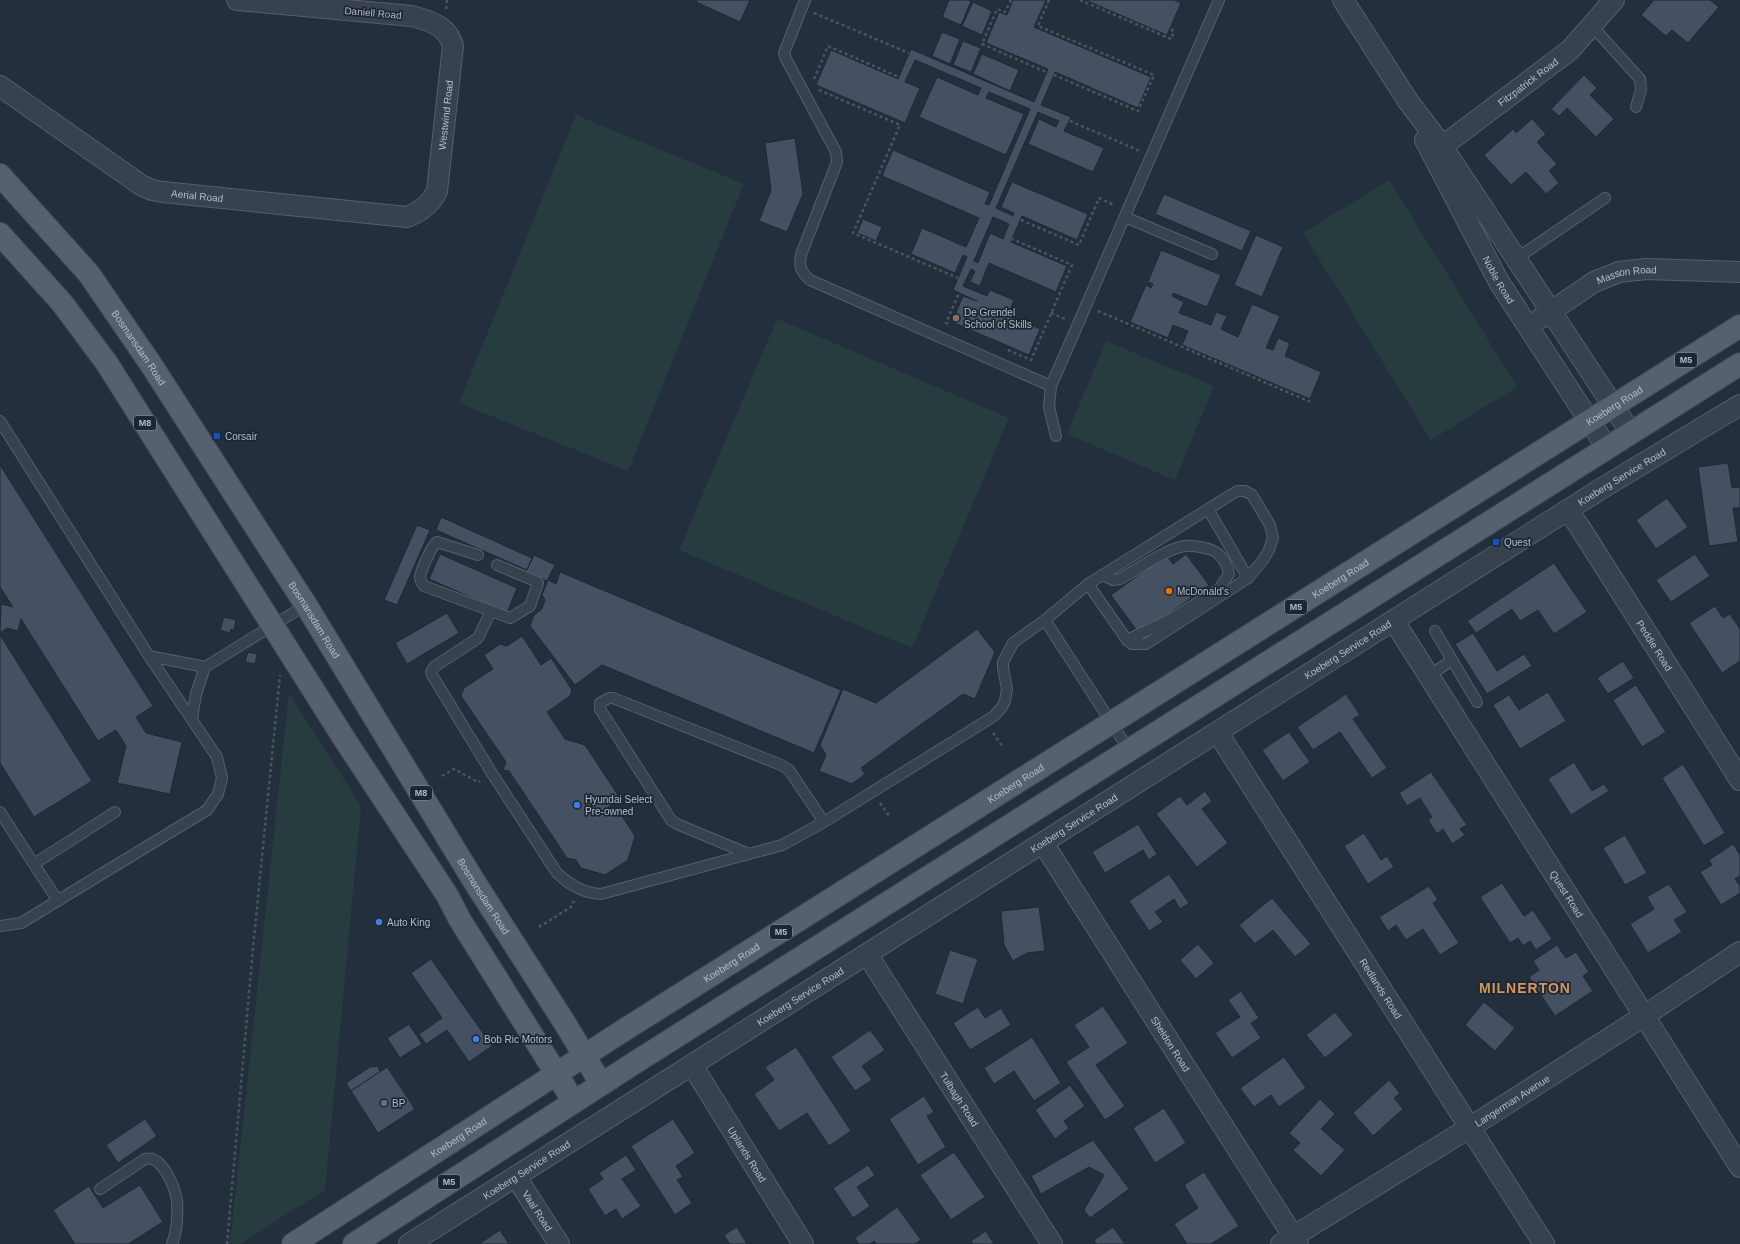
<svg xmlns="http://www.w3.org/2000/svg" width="1740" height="1244" viewBox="0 0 1740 1244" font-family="Arial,sans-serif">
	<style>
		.green { fill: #263c3f }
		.building { fill: #455162; stroke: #1f2835; fill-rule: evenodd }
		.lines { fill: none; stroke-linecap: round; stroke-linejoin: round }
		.lane-casing { stroke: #565f6c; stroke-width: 12 }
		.street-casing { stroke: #565f6c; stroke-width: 22 }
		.primary-casing { stroke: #414a57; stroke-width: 24 }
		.path { stroke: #44595c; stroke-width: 2.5; stroke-dasharray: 3 3; stroke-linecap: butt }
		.lane { stroke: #38414e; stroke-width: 10 }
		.street { stroke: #38414e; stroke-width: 20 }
		.primary { stroke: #56606e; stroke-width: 22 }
		.education-dot { fill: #8d6e63; stroke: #1d2633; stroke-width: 1.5 }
		.transit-dot { fill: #1a4fb4; stroke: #1d2633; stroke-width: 1.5 }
		.food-dot { fill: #e8710a; stroke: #1d2633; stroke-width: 1.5 }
		.shop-dot { fill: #3f7fe0; stroke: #1d2633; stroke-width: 1.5 }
		.service-dot { fill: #5c6f8a; stroke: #1d2633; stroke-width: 1.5 }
		.labels { text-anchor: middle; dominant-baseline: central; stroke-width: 3.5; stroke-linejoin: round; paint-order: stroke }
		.shield { fill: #1d2633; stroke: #878f9c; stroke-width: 1 }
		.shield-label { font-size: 9px; font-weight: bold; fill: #b4bcc9 }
		.street-label { font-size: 10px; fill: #b4bcc9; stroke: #1d2633 }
		.poi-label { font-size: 10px; fill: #b4bcc9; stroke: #1d2633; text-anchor: start }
		.district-label { font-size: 14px; font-weight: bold; letter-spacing: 1px; fill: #d59563; stroke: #1d2633 }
	</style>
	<rect width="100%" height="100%" fill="#242f3e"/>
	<g class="green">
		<path d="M 576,115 L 744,184 L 628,471 L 459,403 Z"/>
		<path d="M 1389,180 L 1517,387 L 1431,440 L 1303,233 Z"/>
		<path d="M 777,319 L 1009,418 L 912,648 L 679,550 Z"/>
		<path d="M 1106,341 L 1214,386 L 1175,480 L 1067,434 Z"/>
		<path d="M 289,693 L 361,806 L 325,1190 L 240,1244 L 230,1244 Z"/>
	</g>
	<g class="building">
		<path d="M 697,0 L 750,0 L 740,22 L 696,2 Z"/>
		<path d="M 949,0 L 968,0 L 971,1 L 961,25 L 942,17 Z"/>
		<path d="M 1013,0 L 1046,0 L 1034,27 L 1151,77 L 1138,108 L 1055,72 L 1054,75 L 1041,105 L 1071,117 L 1064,131 L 1104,148 L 1093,172 L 1028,144 L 1039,119 L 1056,127 L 1059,121 L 1038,112 L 996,208 L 1013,216 L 1014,213 L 1001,207 L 1012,182 L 1088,214 L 1077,240 L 1022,216 L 1012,239 L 1011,242 L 1067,266 L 1056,292 L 989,263 L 980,286 L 970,282 L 975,271 L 971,269 L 963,286 L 987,296 L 990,290 L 1014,300 L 1008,315 L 1040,329 L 1029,355 L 952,322 L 963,296 L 977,301 L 953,290 L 967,257 L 963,255 L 955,273 L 911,254 L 922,228 L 966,247 L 979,218 L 882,176 L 893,150 L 990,192 L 985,204 L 989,205 L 1030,109 L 989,92 L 986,98 L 1024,114 L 1006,155 L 919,117 L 937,77 L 978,95 L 981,88 L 915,60 L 905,82 L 920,88 L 905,123 L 816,85 L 831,50 L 898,79 L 911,49 L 1034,102 L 1048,69 L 986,43 L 999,12 L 1007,15 ZM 993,217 L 1009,224 L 1003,239 L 990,233 L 978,263 L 974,261 Z"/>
		<path d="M 1085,0 L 1174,0 L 1181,3 L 1167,35 Z"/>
		<path d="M 1654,0 L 1710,0 L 1719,7 L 1688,43 L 1672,30 L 1666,36 L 1641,15 Z"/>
		<path d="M 973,2 L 992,11 L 982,35 L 962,26 Z"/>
		<path d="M 942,32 L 960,39 L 950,64 L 932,56 Z"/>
		<path d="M 963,41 L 981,48 L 971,72 L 953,65 Z"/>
		<path d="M 982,54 L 1019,70 L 1010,91 L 973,74 Z"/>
		<path d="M 1584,75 L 1597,88 L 1590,95 L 1614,119 L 1596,137 L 1567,108 L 1559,116 L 1551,109 Z"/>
		<path d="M 1532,119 L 1546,134 L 1537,142 L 1557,164 L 1549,171 L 1559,183 L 1546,194 L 1526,172 L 1511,185 L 1484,155 L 1513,129 L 1516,133 Z"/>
		<path d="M 795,138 L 803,194 L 787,232 L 759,221 L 771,190 L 765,143 Z"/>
		<path d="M 1164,194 L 1251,231 L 1242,251 L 1155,214 Z"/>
		<path d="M 863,219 L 882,227 L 876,241 L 857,233 Z"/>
		<path d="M 1256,235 L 1283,247 L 1262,297 L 1234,285 Z"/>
		<path d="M 1161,250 L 1221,275 L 1207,307 L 1173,293 L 1172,296 L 1184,302 L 1179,313 L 1211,325 L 1216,312 L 1227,316 L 1221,329 L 1238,337 L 1252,304 L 1280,316 L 1266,348 L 1273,350 L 1278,338 L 1290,343 L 1285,356 L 1321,372 L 1310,399 L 1182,345 L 1188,331 L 1173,325 L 1168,338 L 1130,322 L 1146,285 L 1151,288 L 1153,284 L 1148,282 Z"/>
		<path d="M 1728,463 L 1732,488 L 1740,487 L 1740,508 L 1733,508 L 1738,542 L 1709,546 L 1698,467 Z"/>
		<path d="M 0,465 L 153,706 L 136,717 L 146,733 L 182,742 L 170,794 L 117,783 L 126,746 L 116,730 L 98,741 L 21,619 L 18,631 L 7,628 L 0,633 L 1,604 L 13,607 L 0,587 Z"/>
		<path d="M 1667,498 L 1688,527 L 1656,549 L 1636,520 Z"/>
		<path d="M 441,517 L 532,558 L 527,570 L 436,530 Z"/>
		<path d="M 417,525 L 430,530 L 397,605 L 384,600 Z"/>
		<path d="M 440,554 L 517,588 L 507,613 L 429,579 Z"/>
		<path d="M 1186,554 L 1209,585 L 1140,635 L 1111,595 L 1166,555 L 1173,564 Z"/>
		<path d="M 1695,554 L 1710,576 L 1671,602 L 1656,580 Z"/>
		<path d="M 534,555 L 555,565 L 547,581 L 526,572 Z"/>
		<path d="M 1554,563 L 1587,612 L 1554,634 L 1538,610 L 1520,621 L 1512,609 L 1476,633 L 1467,621 Z"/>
		<path d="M 560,572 L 841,690 L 814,753 L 602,665 L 575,685 L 530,626 L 534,615 L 542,609 L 545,600 L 542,595 L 548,580 L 556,584 Z"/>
		<path d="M 1715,606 L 1723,618 L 1730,614 L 1740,629 L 1740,661 L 1722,673 L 1689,623 Z"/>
		<path d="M 447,613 L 459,633 L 407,664 L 395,643 Z"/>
		<path d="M 224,617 L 236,620 L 234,630 L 231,629 L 230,633 L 220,630 Z"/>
		<path d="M 977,629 L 995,652 L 975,699 L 963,694 L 861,768 L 865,774 L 852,784 L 819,771 L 826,755 L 820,745 L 843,689 L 876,703 Z"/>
		<path d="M 1473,633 L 1497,671 L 1524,654 L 1532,666 L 1487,694 L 1455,644 Z"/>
		<path d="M 0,635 L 92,781 L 34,817 L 0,763 Z"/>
		<path d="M 522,636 L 541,665 L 551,658 L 572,690 L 570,696 L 547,712 L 565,739 L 585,745 L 618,795 L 616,802 L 604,810 L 622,816 L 635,836 L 628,860 L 605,875 L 581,868 L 576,860 L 567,858 L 509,771 L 503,770 L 506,762 L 461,696 L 464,688 L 493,669 L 484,655 L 500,644 L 507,646 Z"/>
		<path d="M 248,652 L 257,654 L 255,664 L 245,662 Z"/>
		<path d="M 1623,661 L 1634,678 L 1608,694 L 1597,678 Z"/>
		<path d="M 1636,685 L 1666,732 L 1642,747 L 1613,700 Z"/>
		<path d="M 1548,692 L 1566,721 L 1520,749 L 1493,705 L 1509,695 L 1519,710 Z"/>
		<path d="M 1346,694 L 1360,715 L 1353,719 L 1387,768 L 1372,778 L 1340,732 L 1313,750 L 1297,727 Z"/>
		<path d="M 1289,732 L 1310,762 L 1283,781 L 1262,750 Z"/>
		<path d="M 1574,762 L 1592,791 L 1604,784 L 1609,791 L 1571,815 L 1548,779 Z"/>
		<path d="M 1683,764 L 1725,833 L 1704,846 L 1662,778 Z"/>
		<path d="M 1431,772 L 1467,825 L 1460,829 L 1465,835 L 1452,844 L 1443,829 L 1437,834 L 1428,820 L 1432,817 L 1420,798 L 1407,806 L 1399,793 Z"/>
		<path d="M 1205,791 L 1212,801 L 1202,809 L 1228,843 L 1197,867 L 1156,814 L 1180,796 L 1187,805 Z"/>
		<path d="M 1138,824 L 1157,854 L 1149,860 L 1143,850 L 1105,873 L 1092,852 Z"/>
		<path d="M 1364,833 L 1381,860 L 1387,856 L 1394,867 L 1368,884 L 1344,846 Z"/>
		<path d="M 1625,835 L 1647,873 L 1625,885 L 1603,848 Z"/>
		<path d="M 1733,844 L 1740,855 L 1740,876 L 1735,879 L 1740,886 L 1740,893 L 1721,905 L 1700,872 L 1712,865 L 1709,860 Z"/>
		<path d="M 1169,874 L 1189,903 L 1180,909 L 1174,899 L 1155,912 L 1163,922 L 1149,931 L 1129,901 Z"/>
		<path d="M 1502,883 L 1524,916 L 1533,910 L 1552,939 L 1536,950 L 1530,941 L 1523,946 L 1518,938 L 1510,943 L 1480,897 Z"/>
		<path d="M 1669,884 L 1687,912 L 1674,920 L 1682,932 L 1648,953 L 1630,924 L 1654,909 L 1647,897 Z"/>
		<path d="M 1429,886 L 1438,900 L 1433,903 L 1459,943 L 1440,955 L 1423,929 L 1406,940 L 1396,925 L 1388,931 L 1379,917 Z"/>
		<path d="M 1272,898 L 1311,944 L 1295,957 L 1273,930 L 1255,944 L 1239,925 Z"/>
		<path d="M 1039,907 L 1045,951 L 1027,953 L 1013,961 L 1004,945 L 1001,911 Z"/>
		<path d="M 1198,944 L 1214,963 L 1196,979 L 1180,960 Z"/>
		<path d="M 1557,945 L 1566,958 L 1576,952 L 1589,972 L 1583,976 L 1593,991 L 1555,1016 L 1529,977 L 1539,970 L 1533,961 Z"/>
		<path d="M 950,950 L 978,959 L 963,1004 L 935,994 Z"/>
		<path d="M 431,959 L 492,1046 L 469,1062 L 447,1030 L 426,1044 L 419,1034 L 442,1018 L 411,973 Z"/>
		<path d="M 1241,991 L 1259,1018 L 1251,1023 L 1261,1038 L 1232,1058 L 1215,1033 L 1240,1017 L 1228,1000 Z"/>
		<path d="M 1484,1002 L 1515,1028 L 1495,1051 L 1465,1025 Z"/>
		<path d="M 1103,1006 L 1128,1043 L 1096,1065 L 1125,1106 L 1105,1120 L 1066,1062 L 1089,1047 L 1074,1025 Z"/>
		<path d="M 978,1007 L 985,1018 L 1001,1008 L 1011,1025 L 970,1050 L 953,1023 Z"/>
		<path d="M 1335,1012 L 1353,1035 L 1325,1058 L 1306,1035 Z"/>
		<path d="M 409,1024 L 422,1044 L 400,1058 L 387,1038 Z"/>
		<path d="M 870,1030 L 885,1050 L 862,1066 L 872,1080 L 855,1091 L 831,1057 Z"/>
		<path d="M 1032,1037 L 1061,1083 L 1034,1101 L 1014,1071 L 994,1084 L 984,1068 Z"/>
		<path d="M 796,1047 L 851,1131 L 829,1146 L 807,1113 L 779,1131 L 754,1094 L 774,1080 L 765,1067 Z"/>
		<path d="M 1284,1057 L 1306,1088 L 1279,1107 L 1271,1095 L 1254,1107 L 1240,1088 Z"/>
		<path d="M 378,1066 L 380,1072 L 351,1091 L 346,1083 L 370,1067 Z"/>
		<path d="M 387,1067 L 415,1109 L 378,1133 L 351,1091 Z"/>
		<path d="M 1389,1080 L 1400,1093 L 1394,1098 L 1403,1109 L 1373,1136 L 1353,1113 Z"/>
		<path d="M 1070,1085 L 1085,1106 L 1064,1121 L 1069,1128 L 1055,1139 L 1035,1110 Z"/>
		<path d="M 924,1096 L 934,1112 L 927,1116 L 946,1147 L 918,1165 L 889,1119 Z"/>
		<path d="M 1320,1099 L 1335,1114 L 1321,1129 L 1345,1150 L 1321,1176 L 1293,1150 L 1300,1143 L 1289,1133 Z"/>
		<path d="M 1164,1108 L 1186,1143 L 1155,1163 L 1133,1128 Z"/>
		<path d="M 145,1119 L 157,1136 L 118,1163 L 106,1145 Z"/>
		<path d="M 673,1119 L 695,1153 L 676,1166 L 683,1177 L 677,1180 L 692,1203 L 675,1215 L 631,1146 Z"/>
		<path d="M 1093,1140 L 1129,1189 L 1090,1218 L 1084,1210 L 1104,1175 L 1089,1167 L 1041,1194 L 1031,1176 Z"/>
		<path d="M 954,1152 L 985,1197 L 951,1220 L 920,1175 Z"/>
		<path d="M 626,1155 L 636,1170 L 622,1179 L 641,1206 L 622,1219 L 616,1209 L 605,1216 L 588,1189 L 603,1179 L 599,1173 Z"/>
		<path d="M 868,1165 L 875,1175 L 857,1187 L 870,1206 L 853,1218 L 833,1188 Z"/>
		<path d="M 1204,1172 L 1239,1226 L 1211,1244 L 1187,1244 L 1174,1224 L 1198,1208 L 1184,1185 Z"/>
		<path d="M 140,1185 L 163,1222 L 128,1244 L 75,1244 L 53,1210 L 89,1186 L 103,1208 Z"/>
		<path d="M 897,1207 L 921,1240 L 915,1244 L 877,1244 L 874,1241 L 870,1244 L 859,1244 L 855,1238 Z"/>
		<path d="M 737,1227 L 747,1244 L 727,1244 L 729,1243 L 724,1235 Z"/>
		<path d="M 1113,1227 L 1125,1244 L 1097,1244 L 1094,1240 Z"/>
		<path d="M 500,1230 L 509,1244 L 479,1244 Z"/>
		<path d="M 986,1231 L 994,1244 L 973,1244 L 971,1241 Z"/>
	</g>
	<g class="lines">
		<defs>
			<g id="lane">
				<path d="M 805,0 L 784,53 L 786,59 L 836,152 L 837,162 L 802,252 C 798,264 800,271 810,280 L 1051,386"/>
				<path d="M 1592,26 L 1640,79 L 1641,90 L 1636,107"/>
				<path d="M 1125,217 L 1212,254"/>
				<path d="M 1517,258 L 1605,198"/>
				<path d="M 0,421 L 149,656 L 217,757 L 222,778 L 218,794 L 207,810 L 21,923 L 0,926"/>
				<path d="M 1056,436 L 1049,407 L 1051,386 L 1219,0"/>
				<path d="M 1208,509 L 1248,578"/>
				<path d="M 478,555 L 437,542 C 432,545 421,570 420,577 C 420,581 422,583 424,586 L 510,618 L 530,606 L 538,583 L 535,581 L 497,565"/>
				<path d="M 1102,575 L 1113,580 L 1120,579 C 1137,570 1167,548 1185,546 C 1194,545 1201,547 1209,549 C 1220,552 1227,563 1229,574 L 1219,589 L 1171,619 L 1127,640"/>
				<path d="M 491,611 L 478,638 L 434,667 L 431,672 L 432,675 L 493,775 L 557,873 C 570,885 583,893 601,894 L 782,845 L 824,822 L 994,716 L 1002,707 L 1005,701 L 1007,689 L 1003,668 L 1003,662 L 1013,643 L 1045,620 L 1088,584 L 1237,491 L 1245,491 L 1252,495 L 1270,525 L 1273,538 L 1269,550 L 1263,560 L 1248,578 L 1146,644 L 1132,644 L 1127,640 L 1088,584"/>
				<path d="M 1045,620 L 1129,750"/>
				<path d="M 1435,631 L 1477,702"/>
				<path d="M 149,656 L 205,667"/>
				<path d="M 1429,676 L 1452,660"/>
				<path d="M 192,719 L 196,694 L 205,667 L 306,605"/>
				<path d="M 0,812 L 58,901"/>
				<path d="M 749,854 L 677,824 L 671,820 L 600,709 L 600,703 L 609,698 L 613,698 L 781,765 L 789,770 L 824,822"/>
				<path d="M 34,864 L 115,812"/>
				<path d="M 100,1189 L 145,1159 C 162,1154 175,1187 177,1201 C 178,1215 177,1231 172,1244"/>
			</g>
			<g id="street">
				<path d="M 1343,0 L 1408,101 L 1442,146 L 1631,433"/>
				<path id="s1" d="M 0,86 L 141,185 L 152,190 L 163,192 L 407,217 C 420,212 431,204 437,191 L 453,46 C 448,26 430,21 412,16 L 237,0"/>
				<path id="s2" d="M 1425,140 L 1499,282 L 1607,448"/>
				<path id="s3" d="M 1432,154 L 1570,50 L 1614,0"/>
				<path id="s4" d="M 1541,318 L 1594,282 L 1619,272 L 1646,269 L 1740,272"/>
				<path id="s5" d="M 1568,511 L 1579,526 L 1740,780"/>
				<path id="s6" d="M 1394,621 L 1740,1167"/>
				<path id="s7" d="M 1218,733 L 1544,1244"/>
				<path id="s8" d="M 1043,843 L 1298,1244"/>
				<path id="s9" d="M 867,954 L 1052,1244"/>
				<path id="s10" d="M 692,1065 L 803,1244"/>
				<path id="s11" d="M 516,1177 L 559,1244"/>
				<path id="s12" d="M 409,1244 L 1604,487 L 1740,405"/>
				<path id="s13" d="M 1281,1244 L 1469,1128 L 1644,1016 L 1740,952"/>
			</g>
			<g id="primary">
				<path id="s14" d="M 0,175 L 89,274 L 150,363 L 306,605 L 472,878 L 566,1025 L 601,1084"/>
				<path d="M 0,234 L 62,303 L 106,362 L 345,740 L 447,895 L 460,920 L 574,1102"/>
				<path id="s15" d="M 293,1244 L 621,1032 L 1740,326"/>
				<path d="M 354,1244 L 639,1060 L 1740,364"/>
			</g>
		</defs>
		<use href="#lane" class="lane-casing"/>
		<use href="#street" class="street-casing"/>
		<use href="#primary" class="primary-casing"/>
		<g class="path">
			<path d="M 1011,0 L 1005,12 L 997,9 L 982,44 L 1046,72"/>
			<path d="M 1049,0 L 1038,26 L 1154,75 L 1138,111 L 1054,75"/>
			<path d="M 1080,0 L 1171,39 L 1174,31 L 1170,29"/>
			<path d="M 446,9 L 447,0"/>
			<path d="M 814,13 L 909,53"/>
			<path d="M 814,79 L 828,46 L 899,77"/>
			<path d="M 819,90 L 900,125 L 853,233 L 958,278"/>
			<path d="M 1070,121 L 1140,151"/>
			<path d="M 1021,220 L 1079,245 L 1099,198 L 1114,205"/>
			<path d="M 1098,311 L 1313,403"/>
			<path d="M 1051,313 L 1065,319"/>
			<path d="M 948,324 L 946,323 L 959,293"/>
			<path d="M 1008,350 L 1031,360 L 1072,265 L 1012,239"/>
			<path d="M 993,733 L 1002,746"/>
			<path d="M 442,776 L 454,769 L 478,782 L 480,781"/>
			<path d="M 880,803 L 890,817"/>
			<path d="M 539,927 L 571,907 L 574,901"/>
			<path d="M 227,1244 L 253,948 L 280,675"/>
		</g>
		<use href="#lane" class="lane"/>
		<use href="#street" class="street"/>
		<use href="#primary" class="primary"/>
	</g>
	<circle class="education-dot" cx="956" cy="318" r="4"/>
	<g class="transit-dot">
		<rect x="213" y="432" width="8" height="8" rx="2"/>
		<rect x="1492" y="538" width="8" height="8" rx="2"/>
	</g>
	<circle class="food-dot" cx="1169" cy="591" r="4"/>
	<g class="shop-dot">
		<circle cx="577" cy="805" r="4"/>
		<circle cx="379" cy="922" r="4"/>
		<circle cx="476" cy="1039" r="4"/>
	</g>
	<circle class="service-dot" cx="384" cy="1103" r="4"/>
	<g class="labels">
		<g class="shield">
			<rect x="1675" y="353" width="22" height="14" rx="3"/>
			<rect x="134" y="416" width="22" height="14" rx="3"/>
			<rect x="1285" y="600" width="22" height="14" rx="3"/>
			<rect x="410" y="786" width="22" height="14" rx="3"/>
			<rect x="770" y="925" width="22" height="14" rx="3"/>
			<rect x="438" y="1175" width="22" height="14" rx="3"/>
		</g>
		<g class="shield-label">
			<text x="1686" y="360">M5</text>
			<text x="145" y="423">M8</text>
			<text x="1296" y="607">M5</text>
			<text x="421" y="793">M8</text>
			<text x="781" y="932">M5</text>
			<text x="449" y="1182">M5</text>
		</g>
		<g class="street-label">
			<text transform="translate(373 13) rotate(5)">Daniell Road</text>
			<text stroke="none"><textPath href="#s3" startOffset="120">Fitzpatrick Road</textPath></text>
			<text stroke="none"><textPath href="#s1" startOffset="558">Westwind Road</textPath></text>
			<text stroke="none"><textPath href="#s1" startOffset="230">Aerial Road</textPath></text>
			<text stroke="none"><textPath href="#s4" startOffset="98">Masson Road</textPath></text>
			<text stroke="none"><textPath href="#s2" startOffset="158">Noble Road</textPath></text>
			<text stroke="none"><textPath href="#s14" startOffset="222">Bosmansdam Road</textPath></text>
			<text stroke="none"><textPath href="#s15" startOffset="1565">Koeberg Road</textPath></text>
			<text stroke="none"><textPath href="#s12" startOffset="1435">Koeberg Service Road</textPath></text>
			<text stroke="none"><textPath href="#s15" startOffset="1241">Koeberg Road</textPath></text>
			<text stroke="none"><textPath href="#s14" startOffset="546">Bosmansdam Road</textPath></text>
			<text stroke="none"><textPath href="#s5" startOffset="160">Peddie Road</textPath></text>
			<text stroke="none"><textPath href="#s12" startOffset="1111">Koeberg Service Road</textPath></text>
			<text stroke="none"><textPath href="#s15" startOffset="857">Koeberg Road</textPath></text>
			<text stroke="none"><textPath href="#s12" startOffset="787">Koeberg Service Road</textPath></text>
			<text stroke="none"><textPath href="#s6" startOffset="323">Quest Road</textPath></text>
			<text stroke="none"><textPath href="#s14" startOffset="870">Bosmansdam Road</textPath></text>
			<text stroke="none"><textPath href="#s15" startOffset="521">Koeberg Road</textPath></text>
			<text stroke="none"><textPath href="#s7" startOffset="303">Redlands Road</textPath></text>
			<text stroke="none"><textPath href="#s12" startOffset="463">Koeberg Service Road</textPath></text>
			<text stroke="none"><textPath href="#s8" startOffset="238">Sheldon Road</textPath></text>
			<text stroke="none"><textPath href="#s9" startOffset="172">Tulbagh Road</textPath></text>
			<text stroke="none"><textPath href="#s13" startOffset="272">Langerman Avenue</textPath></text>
			<text stroke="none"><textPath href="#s15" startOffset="197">Koeberg Road</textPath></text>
			<text stroke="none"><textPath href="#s10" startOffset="105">Uplands Road</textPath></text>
			<text stroke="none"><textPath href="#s12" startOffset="139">Koeberg Service Road</textPath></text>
			<text stroke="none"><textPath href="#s11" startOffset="40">Vaal Road</textPath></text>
		</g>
		<g class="poi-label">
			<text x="964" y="312">De Grendel<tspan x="964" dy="12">School of Skills</tspan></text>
			<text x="225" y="436">Corsair</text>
			<text x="1504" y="542">Quest</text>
			<text x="1177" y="591">McDonald's</text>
			<text x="585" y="799">Hyundai Select<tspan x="585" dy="12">Pre-owned</tspan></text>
			<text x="387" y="922">Auto King</text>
			<text x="484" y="1039">Bob Ric Motors</text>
			<text x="392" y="1103">BP</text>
		</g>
		<g class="district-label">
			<text x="1525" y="988">MILNERTON</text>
		</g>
	</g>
</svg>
